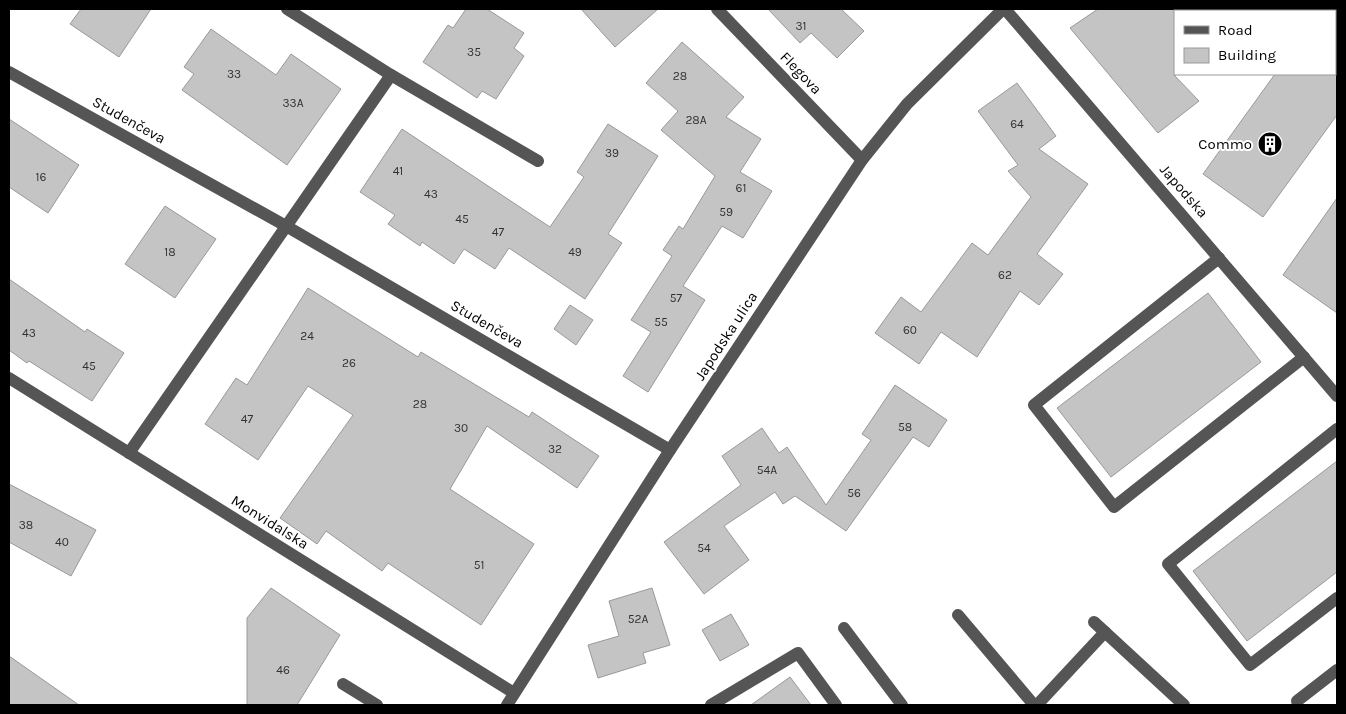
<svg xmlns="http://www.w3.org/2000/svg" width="1346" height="714" viewBox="0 0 1346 714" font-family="Karla,sans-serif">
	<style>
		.building { fill: #c4c4c4; stroke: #999 }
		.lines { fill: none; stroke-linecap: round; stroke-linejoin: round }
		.minor { stroke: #555; stroke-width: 12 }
		.labels { text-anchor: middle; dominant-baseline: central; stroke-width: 4; stroke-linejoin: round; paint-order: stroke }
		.number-label { font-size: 12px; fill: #313131 }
		.street-label { font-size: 15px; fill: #000; stroke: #fff }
		.poi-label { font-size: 15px; fill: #000; stroke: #fff; text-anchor: end }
	</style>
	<rect width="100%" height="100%" fill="#fff"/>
	<g class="building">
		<path d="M 81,9 L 151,9 L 119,57 L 70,24 Z"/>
		<path d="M 466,9 L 487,9 L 524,33 L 514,48 L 524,56 L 496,99 L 482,91 L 477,98 L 423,62 L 448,25 L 453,28 Z"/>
		<path d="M 581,9 L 658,9 L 615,47 Z"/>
		<path d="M 768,9 L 841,9 L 864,31 L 837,58 L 811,33 L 800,43 Z"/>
		<path d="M 1098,9 L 1175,9 L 1175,76 L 1199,101 L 1158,133 L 1070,28 Z"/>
		<path d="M 211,29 L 276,75 L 291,54 L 341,89 L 287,165 L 182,90 L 194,74 L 184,67 Z"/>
		<path d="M 682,42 L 744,97 L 726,117 L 761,139 L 740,172 L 772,191 L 743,238 L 722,226 L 683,286 L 705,300 L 648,392 L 623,376 L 651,332 L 631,320 L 672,256 L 663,250 L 679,226 L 683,229 L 715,176 L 661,130 L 678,111 L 646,83 Z"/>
		<path d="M 1275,74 L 1337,74 L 1337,115 L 1263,217 L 1203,174 Z"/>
		<path d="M 1017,83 L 1056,136 L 1039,149 L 1088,184 L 1037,254 L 1063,274 L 1039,305 L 1020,291 L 977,357 L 941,332 L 919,364 L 875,333 L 901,297 L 921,312 L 972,243 L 988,255 L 1031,197 L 1008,171 L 1018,165 L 978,111 Z"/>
		<path d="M 9,119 L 79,165 L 48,213 L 9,187 Z"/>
		<path d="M 608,124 L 658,156 L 608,234 L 622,243 L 585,299 L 509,248 L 495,269 L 464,249 L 454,264 L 422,242 L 420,246 L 388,224 L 395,215 L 360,192 L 402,129 L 550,227 L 584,177 L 577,172 Z"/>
		<path d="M 1337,198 L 1337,313 L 1283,275 Z"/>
		<path d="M 165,206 L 216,239 L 175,298 L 125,264 Z"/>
		<path d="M 9,279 L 85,332 L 87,329 L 124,353 L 92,401 L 29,361 L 27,363 L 9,350 Z"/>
		<path d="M 308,288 L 418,357 L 421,352 L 529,417 L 532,412 L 599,456 L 577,488 L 487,426 L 450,489 L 534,544 L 481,625 L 388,563 L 382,571 L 326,531 L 317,544 L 280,518 L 353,415 L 308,386 L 258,460 L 205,424 L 236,378 L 247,385 Z"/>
		<path d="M 1208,293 L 1261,362 L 1111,477 L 1057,408 Z"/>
		<path d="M 570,305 L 593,320 L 576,345 L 554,329 Z"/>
		<path d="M 895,385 L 947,420 L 929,447 L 913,437 L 846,531 L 795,496 L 783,504 L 775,492 L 724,526 L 749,560 L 704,594 L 664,542 L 741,485 L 722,456 L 762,428 L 779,453 L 787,447 L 826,505 L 871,440 L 862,434 Z"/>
		<path d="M 1337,461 L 1337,572 L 1247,641 L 1193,571 Z"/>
		<path d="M 9,484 L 96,530 L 71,576 L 9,542 Z"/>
		<path d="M 271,588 L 340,635 L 297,705 L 247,705 L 247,618 Z"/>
		<path d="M 652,588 L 670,645 L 643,653 L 646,663 L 598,678 L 588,645 L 619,636 L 609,601 Z"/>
		<path d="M 731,614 L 749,645 L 720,661 L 702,630 Z"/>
		<path d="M 9,656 L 79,705 L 9,705 Z"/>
		<path d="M 790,677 L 811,705 L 751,705 Z"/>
	</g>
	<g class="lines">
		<g class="minor">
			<path d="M 287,9 L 391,75"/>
			<path d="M 717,9 L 862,160"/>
			<path d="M 1005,9 L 1337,396"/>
			<path d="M 9,72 L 286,226 L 670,450"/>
			<path d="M 1219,258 L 1034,405 L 1114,507 L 1304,357"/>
			<path d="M 9,378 L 514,693"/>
			<path d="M 1337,429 L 1168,564 L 1250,665 L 1337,598"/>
			<path d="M 129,453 L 391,75 L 538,161"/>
			<path d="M 958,615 L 1034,705"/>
			<path d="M 1094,622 L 1184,705"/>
			<path d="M 844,628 L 902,705"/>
			<path d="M 343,684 L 377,705"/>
			<path d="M 1297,701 L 1337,670"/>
			<path d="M 507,705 L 670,450 L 862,160 L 907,104 L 1003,9"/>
			<path d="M 711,705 L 798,653 L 836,705"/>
			<path d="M 1037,705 L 1105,632"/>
		</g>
	</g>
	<defs>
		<symbol id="building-disc" viewBox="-11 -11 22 22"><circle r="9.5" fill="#000" stroke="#fff"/><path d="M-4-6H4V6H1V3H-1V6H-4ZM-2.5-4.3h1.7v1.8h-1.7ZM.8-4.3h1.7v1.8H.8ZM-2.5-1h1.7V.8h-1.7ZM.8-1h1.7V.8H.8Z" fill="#fff"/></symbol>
	</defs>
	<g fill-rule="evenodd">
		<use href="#building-disc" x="1256" y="130" width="28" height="28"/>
	</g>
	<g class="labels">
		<g class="number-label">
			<text x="801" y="26">31</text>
			<text x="474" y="52">35</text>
			<text x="234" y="74">33</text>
			<text x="680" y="76">28</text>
			<text x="293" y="103">33A</text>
			<text x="696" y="120">28A</text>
			<text x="1017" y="124">64</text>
			<text x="612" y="153">39</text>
			<text x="398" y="171">41</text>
			<text x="41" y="177">16</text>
			<text x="741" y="188">61</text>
			<text x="431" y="194">43</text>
			<text x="726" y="212">59</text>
			<text x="462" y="219">45</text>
			<text x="498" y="232">47</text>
			<text x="170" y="252">18</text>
			<text x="575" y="252">49</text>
			<text x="1005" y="275">62</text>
			<text x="676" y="298">57</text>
			<text x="661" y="322">55</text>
			<text x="910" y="330">60</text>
			<text x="29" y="333">43</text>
			<text x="307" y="336">24</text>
			<text x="349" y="363">26</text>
			<text x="89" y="366">45</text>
			<text x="420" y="404">28</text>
			<text x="247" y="419">47</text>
			<text x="905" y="427">58</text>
			<text x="461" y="428">30</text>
			<text x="555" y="449">32</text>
			<text x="767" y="470">54A</text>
			<text x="854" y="493">56</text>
			<text x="26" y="525">38</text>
			<text x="62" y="542">40</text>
			<text x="704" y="548">54</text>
			<text x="479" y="565">51</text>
			<text x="638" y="619">52A</text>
			<text x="283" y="670">46</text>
		</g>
		<g class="street-label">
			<text transform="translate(801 73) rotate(46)">Flegova</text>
			<text transform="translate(129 120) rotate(29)">Studenčeva</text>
			<text transform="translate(1184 191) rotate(49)">Japodska</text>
			<text transform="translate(487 324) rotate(30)">Studenčeva</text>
			<text transform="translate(726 336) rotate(-57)">Japodska ulica</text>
			<text transform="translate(270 522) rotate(32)">Monvidalska</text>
		</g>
		<g class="poi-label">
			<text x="1252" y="144">Commo</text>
		</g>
	</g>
	<rect width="1346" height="714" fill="none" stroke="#000000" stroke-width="20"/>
	<rect x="1174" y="10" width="162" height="65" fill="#ffffff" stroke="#999999"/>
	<rect x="1184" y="26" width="25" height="8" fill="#555555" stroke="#999999"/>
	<text x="1218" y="35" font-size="15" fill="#000000">Road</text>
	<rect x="1184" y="48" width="25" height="15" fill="#c4c4c4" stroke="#999999"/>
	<text x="1218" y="60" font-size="15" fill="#000000">Building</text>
</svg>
